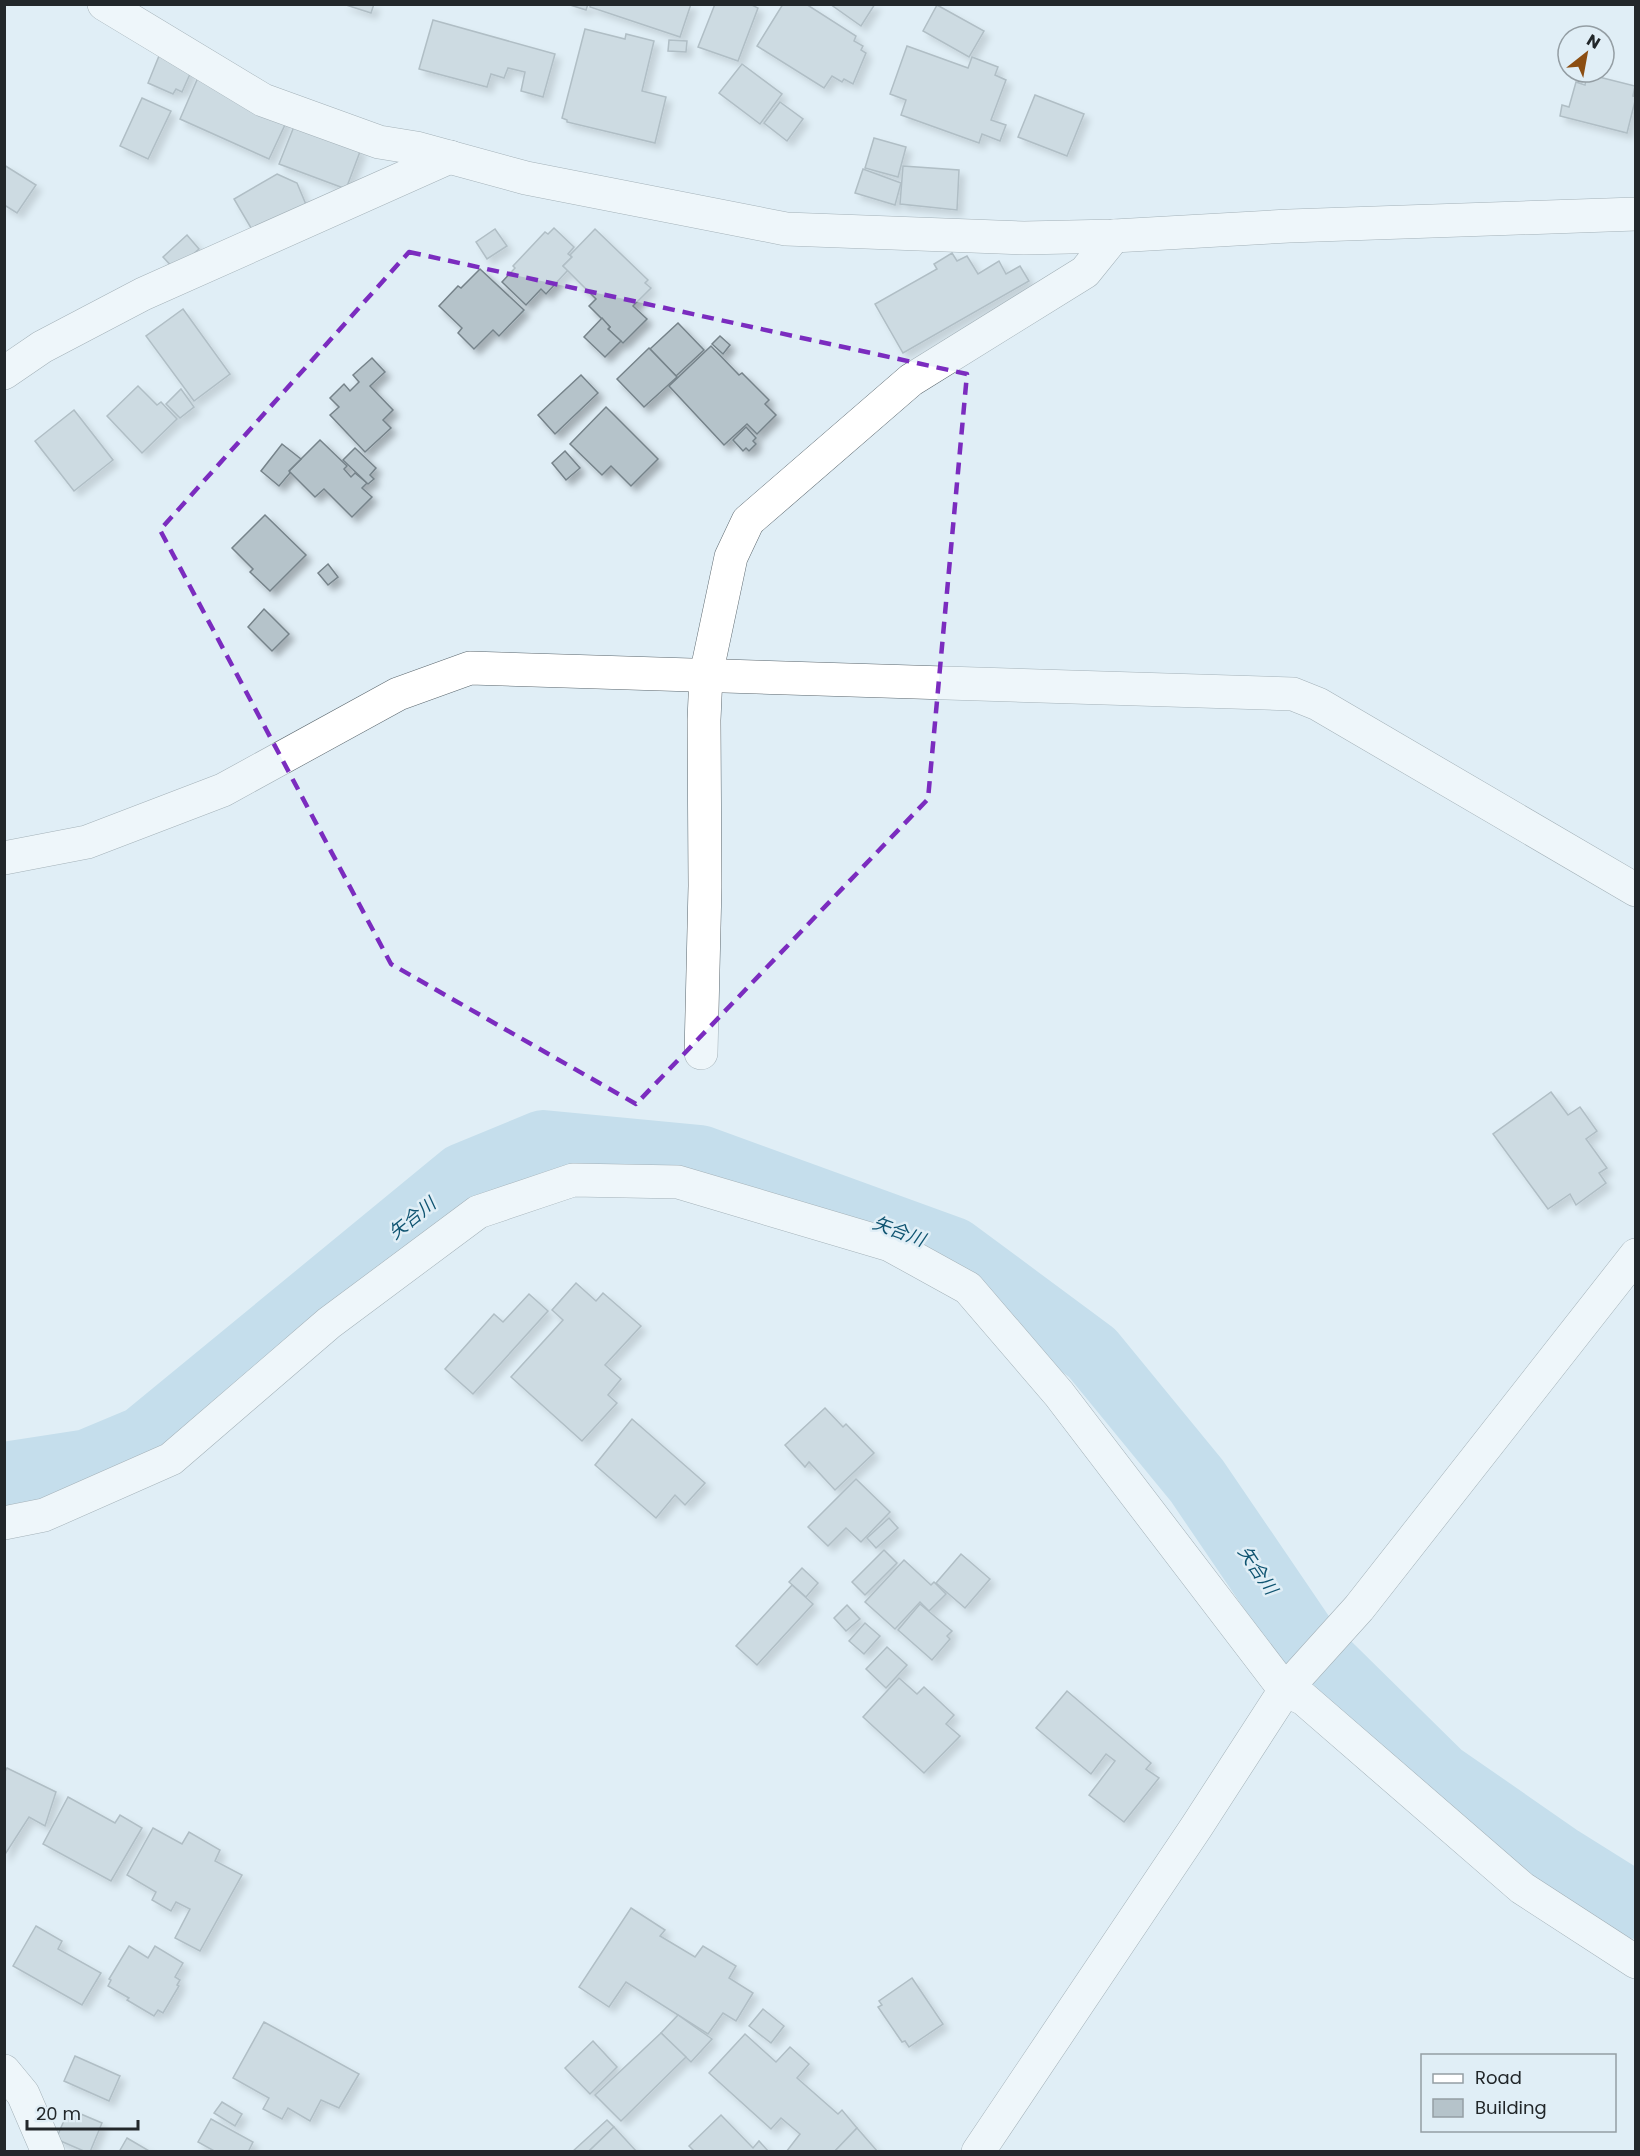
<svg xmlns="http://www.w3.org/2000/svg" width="1640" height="2156" viewBox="0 0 1640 2156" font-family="Poppins,'Noto Sans JP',sans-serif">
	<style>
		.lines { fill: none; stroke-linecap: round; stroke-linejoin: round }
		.river { stroke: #a5cadf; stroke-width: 66 }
		.building { fill: #b5c3ca; stroke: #76838a; stroke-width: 1.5; filter: url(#shadow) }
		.minor-casing { stroke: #5b676e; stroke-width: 34 }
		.minor { stroke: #fff; stroke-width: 33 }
		.marked { fill: none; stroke: #7b2cbf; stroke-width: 4.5; stroke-dasharray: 12 8; stroke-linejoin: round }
		.labels { text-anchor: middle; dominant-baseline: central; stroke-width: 5; stroke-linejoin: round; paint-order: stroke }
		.water-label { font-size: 18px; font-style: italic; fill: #0f5471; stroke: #e0eef6 }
	</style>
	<defs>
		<filter id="shadow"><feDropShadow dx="5.5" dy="5.5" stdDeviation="3" flood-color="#0004"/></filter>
	</defs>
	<rect width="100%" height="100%" fill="#e0eef6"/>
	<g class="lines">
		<path class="river" d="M 4,1475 L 88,1462 L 143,1439 L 463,1176 L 543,1143 L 700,1158 L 953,1250 L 1092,1353 L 1197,1481 L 1310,1647 L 1440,1775 L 1561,1859 L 1636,1906"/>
	</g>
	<g class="building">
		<path d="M 343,4 L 374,4 L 371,13 Z"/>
		<path d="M 567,4 L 588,4 L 586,10 Z"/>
		<path d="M 590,4 L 691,4 L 680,37 L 590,7 Z"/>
		<path d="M 715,4 L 750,4 L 758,8 L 738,61 L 698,47 Z"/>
		<path d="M 783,4 L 806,4 L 856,36 L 854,41 L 863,46 L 861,50 L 866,53 L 853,84 L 844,79 L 842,82 L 832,76 L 824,88 L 757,46 Z"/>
		<path d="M 830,4 L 875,4 L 861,26 Z"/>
		<path d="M 937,5 L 984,31 L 969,57 L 923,31 Z"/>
		<path d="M 433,20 L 555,54 L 543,97 L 521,91 L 525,72 L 508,68 L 504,78 L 491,74 L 487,87 L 419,69 Z"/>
		<path d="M 585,29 L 625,39 L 626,34 L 654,41 L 642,91 L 666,97 L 655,143 L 567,122 L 567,120 L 562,118 Z"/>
		<path d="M 669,40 L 687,41 L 686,52 L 668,51 Z"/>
		<path d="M 907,46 L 968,68 L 972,57 L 998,67 L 995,75 L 1006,80 L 991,120 L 1006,125 L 1000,141 L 982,134 L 979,143 L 901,115 L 906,100 L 890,94 Z"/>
		<path d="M 161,51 L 194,65 L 182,92 L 176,89 L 173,94 L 148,83 Z"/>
		<path d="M 742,64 L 782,94 L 760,124 L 719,93 Z"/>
		<path d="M 200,73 L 290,114 L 269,159 L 180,119 Z"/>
		<path d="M 1587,74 L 1635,86 L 1633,96 L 1636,97 L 1627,133 L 1560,116 L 1562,105 L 1569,107 L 1576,82 L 1585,85 Z"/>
		<path d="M 1035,95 L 1084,114 L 1067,156 L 1018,137 Z"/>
		<path d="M 142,98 L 171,111 L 148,159 L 120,146 Z"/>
		<path d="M 780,102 L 803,119 L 787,141 L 764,123 Z"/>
		<path d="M 295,124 L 361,149 L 346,189 L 279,164 Z"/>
		<path d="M 874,138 L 906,147 L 898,177 L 865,168 Z"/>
		<path d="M 4,165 L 36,185 L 17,213 L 6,206 L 4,208 Z"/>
		<path d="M 903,166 L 959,170 L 957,210 L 900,204 Z"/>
		<path d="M 863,169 L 901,183 L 895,205 L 855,193 Z"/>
		<path d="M 277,174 L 297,183 L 307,207 L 254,233 L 234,199 Z"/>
		<path d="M 554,228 L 574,247 L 568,254 L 572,257 L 563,266 L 568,270 L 546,294 L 541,289 L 526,305 L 502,282 L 515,268 L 513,266 L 545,232 L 548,234 Z"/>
		<path d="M 495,229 L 507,246 L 487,259 L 476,242 Z"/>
		<path d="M 595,229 L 648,280 L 645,283 L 651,288 L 633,306 L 647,319 L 623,343 L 608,329 L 610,327 L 589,306 L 596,299 L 563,266 L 572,257 L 570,255 Z"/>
		<path d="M 187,235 L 199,249 L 175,270 L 163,257 Z"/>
		<path d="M 952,253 L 957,261 L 967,256 L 978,274 L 999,261 L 1006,274 L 1020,266 L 1029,281 L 903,353 L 875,304 L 937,269 L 934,264 Z"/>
		<path d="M 480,269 L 524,310 L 499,336 L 493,330 L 474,349 L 458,333 L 462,328 L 439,306 L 458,286 L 461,288 Z"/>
		<path d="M 183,309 L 230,374 L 194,401 L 146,336 Z"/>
		<path d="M 602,318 L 610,327 L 608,329 L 621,341 L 605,357 L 584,337 Z"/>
		<path d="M 678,323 L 704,350 L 676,376 L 650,349 Z"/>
		<path d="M 720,336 L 730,345 L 723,354 L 712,344 Z"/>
		<path d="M 711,346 L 739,375 L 742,373 L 769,400 L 765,404 L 776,415 L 757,434 L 747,424 L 724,445 L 669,386 Z"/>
		<path d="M 649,348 L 677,377 L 644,407 L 617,379 Z"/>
		<path d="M 372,358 L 385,372 L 370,386 L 393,410 L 383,420 L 391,428 L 365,452 L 330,415 L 339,407 L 330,398 L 344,384 L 350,391 L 359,382 L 353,375 Z"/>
		<path d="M 581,375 L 598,393 L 555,434 L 538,415 Z"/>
		<path d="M 138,386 L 157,405 L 161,402 L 177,419 L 142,453 L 107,416 Z"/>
		<path d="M 181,389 L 194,407 L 180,418 L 166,404 Z"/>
		<path d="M 606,407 L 658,459 L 631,486 L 611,466 L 602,475 L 570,444 Z"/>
		<path d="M 74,410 L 113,460 L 74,491 L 35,441 Z"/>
		<path d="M 746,427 L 756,438 L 753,441 L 756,444 L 749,451 L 746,448 L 743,451 L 733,440 Z"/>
		<path d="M 320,440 L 347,466 L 344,469 L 351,477 L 355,473 L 367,483 L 362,488 L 372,497 L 352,517 L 324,489 L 315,497 L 289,471 Z"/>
		<path d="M 282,444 L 301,459 L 289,471 L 290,473 L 279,486 L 261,471 Z"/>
		<path d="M 355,448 L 376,468 L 370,475 L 374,479 L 368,484 L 343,460 Z"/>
		<path d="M 565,451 L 580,468 L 566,480 L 552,463 Z"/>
		<path d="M 265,515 L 306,555 L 270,591 L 250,572 L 253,569 L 232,548 Z"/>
		<path d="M 328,564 L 338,577 L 328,585 L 318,573 Z"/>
		<path d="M 264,609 L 289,634 L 272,651 L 248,627 Z"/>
		<path d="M 1551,1092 L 1568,1115 L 1580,1107 L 1597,1131 L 1586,1139 L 1607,1168 L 1599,1173 L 1606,1183 L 1576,1205 L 1570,1194 L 1548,1209 L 1493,1134 Z"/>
		<path d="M 576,1283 L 596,1301 L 603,1293 L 641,1326 L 605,1365 L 621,1379 L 608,1395 L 617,1403 L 582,1441 L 511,1377 L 563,1320 L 552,1310 Z"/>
		<path d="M 529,1294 L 548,1311 L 473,1394 L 445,1369 L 494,1314 L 503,1322 Z"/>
		<path d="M 825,1408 L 843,1427 L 846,1424 L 874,1453 L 835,1490 L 809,1462 L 805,1467 L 785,1445 Z"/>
		<path d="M 632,1419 L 705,1483 L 685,1505 L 675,1495 L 656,1518 L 595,1465 Z"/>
		<path d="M 856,1479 L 890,1512 L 861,1542 L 846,1528 L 828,1546 L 808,1527 Z"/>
		<path d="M 889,1518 L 898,1528 L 876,1548 L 867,1538 Z"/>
		<path d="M 884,1550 L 897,1563 L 865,1595 L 852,1582 Z"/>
		<path d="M 961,1554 L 990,1579 L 965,1608 L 936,1583 Z"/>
		<path d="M 904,1560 L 931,1585 L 934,1582 L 946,1594 L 929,1611 L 920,1602 L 895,1629 L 865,1602 Z"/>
		<path d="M 802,1568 L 818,1583 L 806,1597 L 789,1582 Z"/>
		<path d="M 792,1585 L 813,1604 L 757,1665 L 736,1646 Z"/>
		<path d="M 920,1604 L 952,1631 L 947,1636 L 950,1639 L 932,1660 L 898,1630 Z"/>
		<path d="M 847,1605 L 860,1619 L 846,1631 L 834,1618 Z"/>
		<path d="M 865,1623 L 880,1636 L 864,1654 L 849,1641 Z"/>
		<path d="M 887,1647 L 907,1665 L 886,1688 L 866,1669 Z"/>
		<path d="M 899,1678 L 917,1694 L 924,1687 L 954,1715 L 946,1724 L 960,1736 L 924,1773 L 863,1717 Z"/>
		<path d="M 1067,1691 L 1151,1763 L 1146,1769 L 1159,1778 L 1124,1822 L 1089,1795 L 1115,1761 L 1106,1754 L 1091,1774 L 1036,1728 Z"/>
		<path d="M 7,1768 L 56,1792 L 45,1826 L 29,1817 L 4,1856 L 4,1773 Z"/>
		<path d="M 68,1797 L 115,1823 L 120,1815 L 142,1828 L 111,1881 L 43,1844 Z"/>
		<path d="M 153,1828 L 182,1844 L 189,1832 L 220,1850 L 215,1861 L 242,1875 L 200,1951 L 175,1938 L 190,1909 L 176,1902 L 171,1911 L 152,1900 L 156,1892 L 127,1875 Z"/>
		<path d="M 631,1908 L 665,1930 L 660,1936 L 695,1957 L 703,1946 L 736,1966 L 729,1978 L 753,1993 L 736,2021 L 723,2013 L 708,2034 L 626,1982 L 609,2007 L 579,1987 Z"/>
		<path d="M 36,1926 L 62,1941 L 58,1949 L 101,1973 L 82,2005 L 13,1966 Z"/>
		<path d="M 129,1946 L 148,1958 L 155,1946 L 183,1963 L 175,1977 L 180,1980 L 177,1985 L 179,1986 L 163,2013 L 158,2010 L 154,2016 L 127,2000 L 129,1998 L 108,1986 L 111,1980 L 109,1979 Z"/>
		<path d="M 912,1978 L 943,2024 L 909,2047 L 905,2041 L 902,2042 L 878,2007 L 882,2005 L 879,2001 Z"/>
		<path d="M 763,2009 L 784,2026 L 771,2043 L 749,2026 Z"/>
		<path d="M 678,2015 L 712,2039 L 691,2062 L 661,2033 Z"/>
		<path d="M 264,2022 L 359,2074 L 339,2108 L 321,2100 L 310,2121 L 288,2108 L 282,2119 L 263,2109 L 269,2098 L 233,2078 Z"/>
		<path d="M 661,2033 L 686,2057 L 621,2121 L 595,2095 Z"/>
		<path d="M 745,2034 L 776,2062 L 790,2047 L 809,2064 L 797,2078 L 838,2114 L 842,2110 L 857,2128 L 834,2152 L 786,2152 L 800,2134 L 781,2118 L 771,2129 L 709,2073 Z"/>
		<path d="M 593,2041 L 617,2067 L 590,2094 L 565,2068 Z"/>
		<path d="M 75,2056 L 120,2076 L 109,2101 L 64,2081 Z"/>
		<path d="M 222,2102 L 242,2114 L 235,2126 L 214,2113 Z"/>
		<path d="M 69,2109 L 102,2123 L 90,2152 L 86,2152 L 56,2139 Z"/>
		<path d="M 721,2115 L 753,2148 L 759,2141 L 769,2152 L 695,2152 L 689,2146 Z"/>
		<path d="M 211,2119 L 253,2142 L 248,2152 L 216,2152 L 198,2142 Z"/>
		<path d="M 607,2120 L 614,2127 L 588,2152 L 572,2152 Z"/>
		<path d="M 614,2127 L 637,2152 L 588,2152 Z"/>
		<path d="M 857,2128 L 878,2152 L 834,2152 Z"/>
		<path d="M 127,2138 L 151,2152 L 119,2152 Z"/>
	</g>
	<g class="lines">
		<defs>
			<g id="minor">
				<path d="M 104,4 L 263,100 L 379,142 L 416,148 L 526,178 L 786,229 L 1024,238 L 1114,236 L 1289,226 L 1636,214"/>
				<path d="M 4,373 L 42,347 L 143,294 L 450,157"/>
				<path d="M 4,858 L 87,842 L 223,790 L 398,694 L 470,668 L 1293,694 L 1318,704 L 1636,890"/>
				<path d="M 701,1053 L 705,886 L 704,720 L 706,675 L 731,557 L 748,521 L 911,380 L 1085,272 L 1114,236"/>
				<path d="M 4,1523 L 44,1515 L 171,1459 L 329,1323 L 478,1212 L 573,1180 L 678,1182 L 890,1245 L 968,1288 L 1059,1394 L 1285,1690 L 1304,1699 L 1522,1888 L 1636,1962"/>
				<path d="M 4,2071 L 23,2094 L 48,2152"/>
				<path d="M 978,2152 L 1197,1826 L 1285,1690 L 1359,1608 L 1636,1255"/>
			</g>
		</defs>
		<use href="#minor" class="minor-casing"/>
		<use href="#minor" class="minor"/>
	</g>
	<path d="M0 0H1640V2156H0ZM 409,252 L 967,374 L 928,799 L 636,1104 L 391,964 L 160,530 Z" fill="#e0eef6" fill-opacity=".55" fill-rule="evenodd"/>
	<path class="marked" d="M 409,252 L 967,374 L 928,799 L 636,1104 L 391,964 L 160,530 Z"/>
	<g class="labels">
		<g class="water-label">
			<text transform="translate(412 1218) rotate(-39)">矢合川</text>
			<text transform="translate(899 1231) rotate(20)">矢合川</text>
			<text transform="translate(1258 1570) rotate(56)">矢合川</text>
		</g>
	</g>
	<rect width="1640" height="2156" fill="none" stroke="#22272a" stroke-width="12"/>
	<rect x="1421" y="2054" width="195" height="78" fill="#e0eef6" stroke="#949ea4" stroke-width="1.5"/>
	<rect x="1433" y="2074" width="30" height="9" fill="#ffffff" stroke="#949ea4" stroke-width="1.5"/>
	<text x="1475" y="2084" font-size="18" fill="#22272a">Road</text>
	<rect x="1433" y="2099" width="30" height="18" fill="#b5c3ca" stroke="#949ea4" stroke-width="1.5"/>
	<text x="1475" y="2114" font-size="18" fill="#22272a">Building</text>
	<g transform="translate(1586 54) rotate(31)"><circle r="28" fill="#e0eef6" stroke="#949ea4" stroke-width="1.5"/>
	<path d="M0-4.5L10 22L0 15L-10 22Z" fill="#8c4e12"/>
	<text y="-9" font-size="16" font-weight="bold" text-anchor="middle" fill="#22272a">N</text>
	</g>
	<path d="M27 2120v9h111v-9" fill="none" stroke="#22272a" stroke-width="3"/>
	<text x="36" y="2120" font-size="18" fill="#22272a" stroke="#e0eef6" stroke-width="4.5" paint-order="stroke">20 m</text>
</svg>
